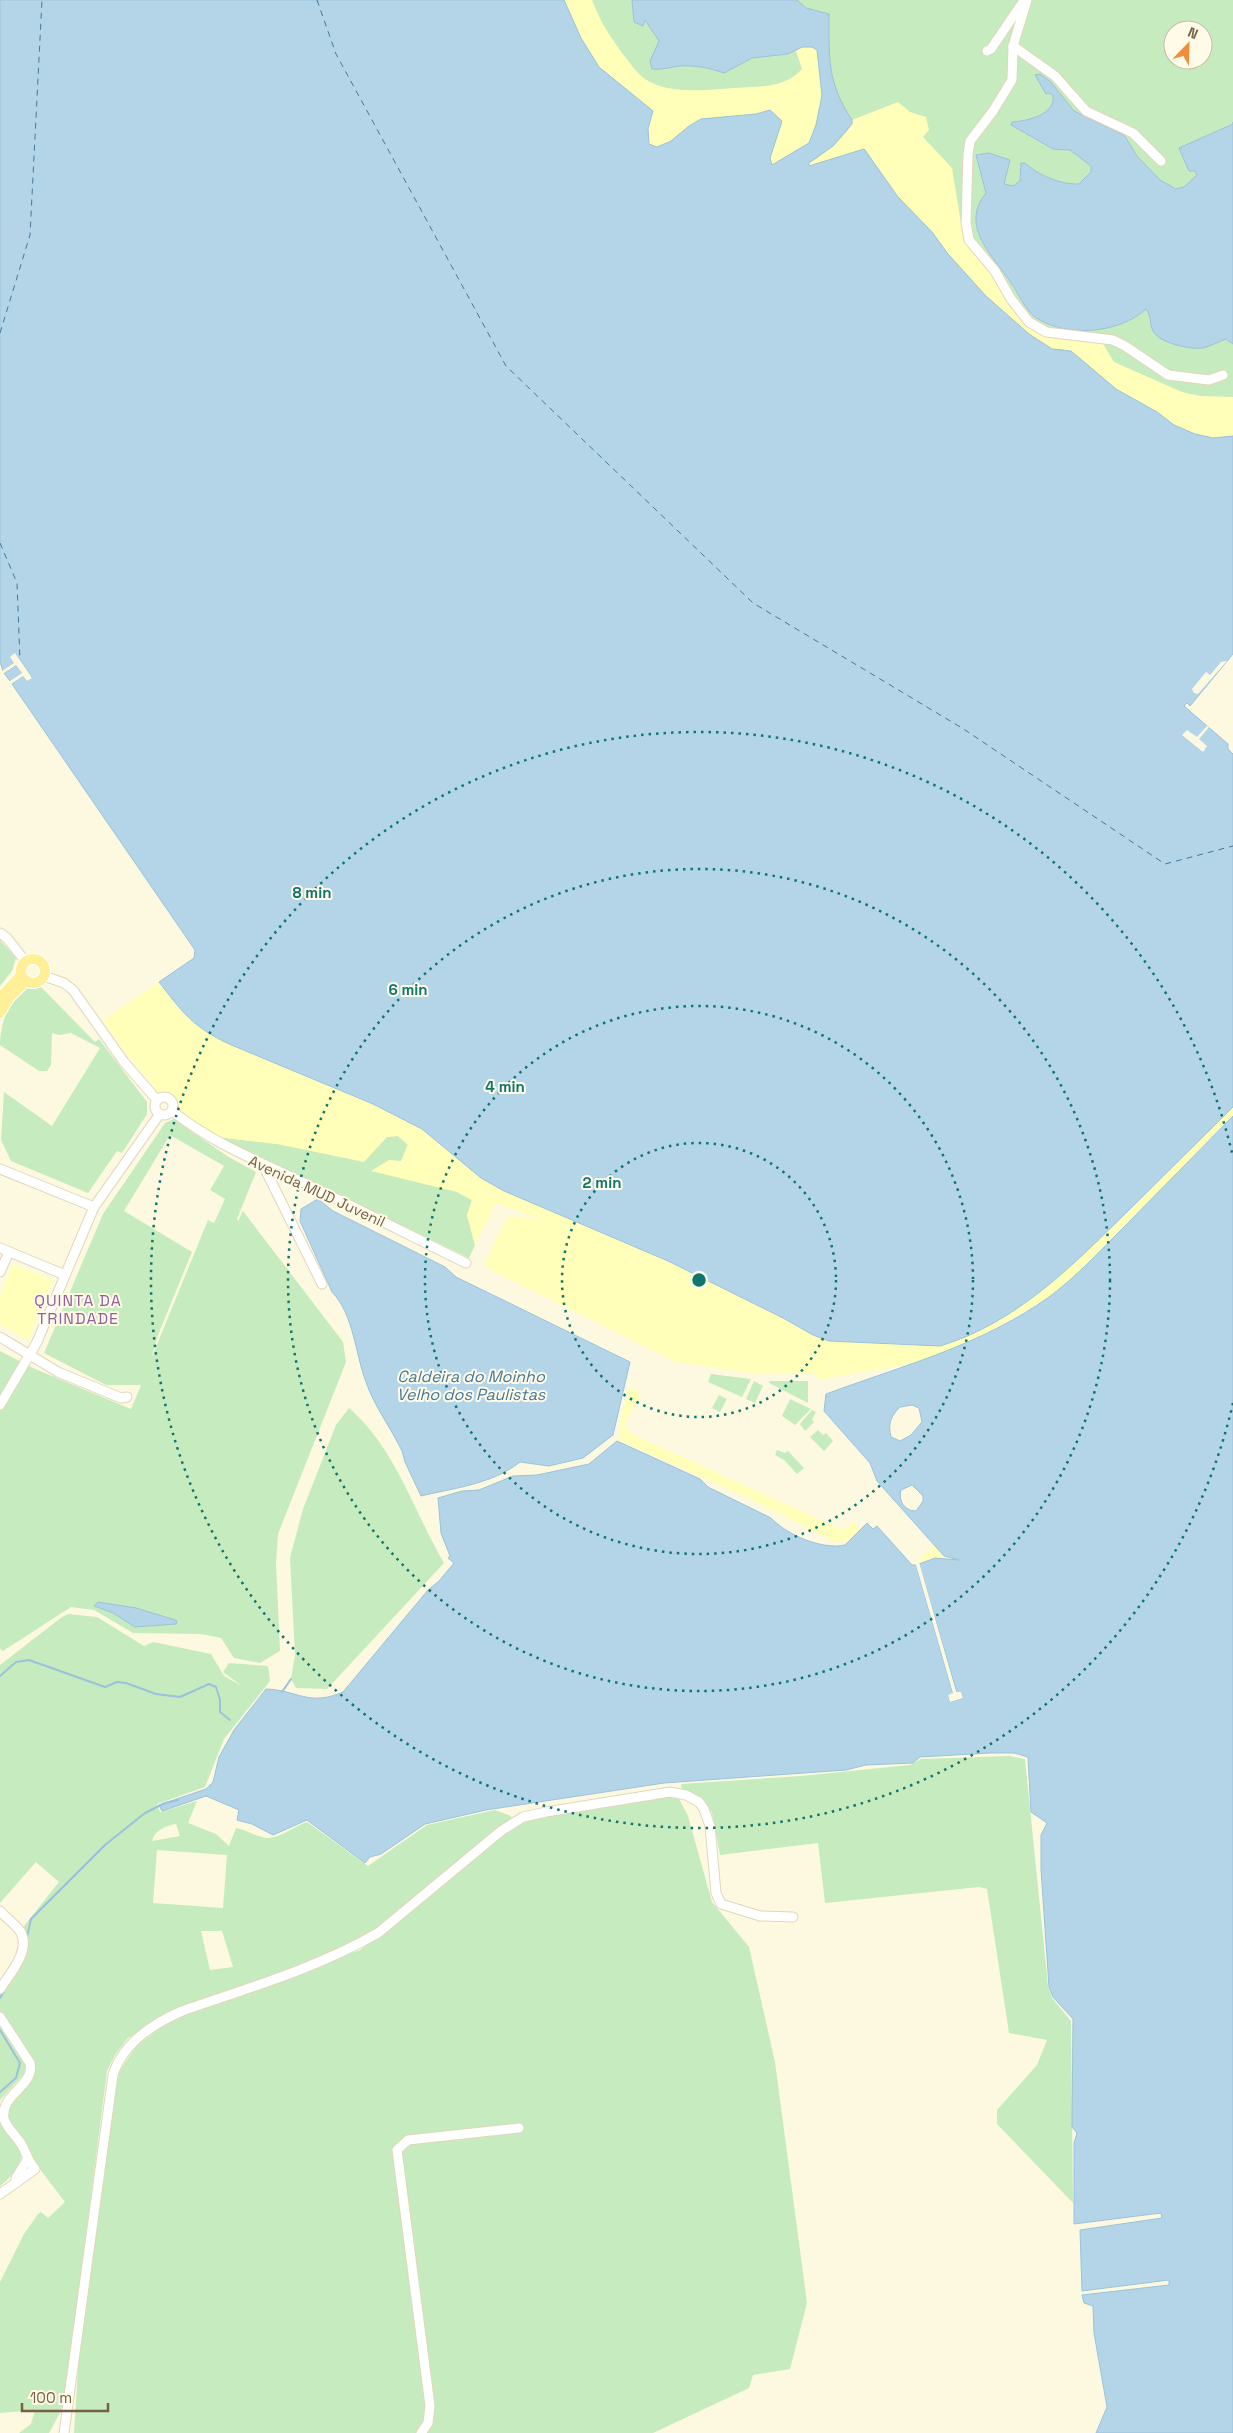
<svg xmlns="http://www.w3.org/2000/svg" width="1233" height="2433" viewBox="0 0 1233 2433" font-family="'Space Grotesk',sans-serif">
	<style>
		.green { fill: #c6ebbe; fill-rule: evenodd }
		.sand { fill: #ffffb9 }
		.water { fill: #b4d5e8; stroke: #9ac2da; fill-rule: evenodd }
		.pier { fill: #fdf9e0 }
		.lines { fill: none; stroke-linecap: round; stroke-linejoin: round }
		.stream { stroke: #9ac2da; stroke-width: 2 }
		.ferry { stroke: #447899; stroke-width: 1; stroke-dasharray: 6 5; stroke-linecap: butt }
		.minor-casing { stroke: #e2d6bc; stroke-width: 11 }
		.major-casing { stroke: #fff; stroke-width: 12 }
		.minor { stroke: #fff; stroke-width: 9 }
		.major { stroke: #ffef96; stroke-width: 10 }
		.ring { fill: none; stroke: #0f766e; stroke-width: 2.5; stroke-dasharray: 2.5 5 }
		.labels { text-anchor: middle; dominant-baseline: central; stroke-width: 4; stroke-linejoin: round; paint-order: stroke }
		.street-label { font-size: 15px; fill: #756146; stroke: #fffbe8 }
		.neighbourhood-label { font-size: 16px; letter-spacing: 1px; fill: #936199; stroke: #fffbe8 }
		.water-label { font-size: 16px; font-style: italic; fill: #447899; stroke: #fffbe8 }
		.centre { fill: #0f766e; stroke: #fffbe8; stroke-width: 2.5 }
		.ring-label { font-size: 15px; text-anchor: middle; font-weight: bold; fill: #0f766e; stroke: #fffbe8; stroke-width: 4; stroke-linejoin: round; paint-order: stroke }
	</style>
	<rect width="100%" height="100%" fill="#fdf9e0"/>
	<g class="green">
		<path d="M 533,0 L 1233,0 L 1233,410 L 1213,438 L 1233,436 L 1213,487 ZM 1173,30 L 1203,30 L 1203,60 L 1173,60 Z"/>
		<path d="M 0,940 L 16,958 L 12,971 L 0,986 Z"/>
		<path d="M 41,987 L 95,1042 L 99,1039 L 147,1102 L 147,1114 L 122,1153 L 117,1151 L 88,1193 L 11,1161 L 1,1140 L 4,1092 L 52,1126 L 100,1048 L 71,1033 L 59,1035 L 52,1033 L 51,1065 L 47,1071 L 39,1071 L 0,1045 C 0,1029 7,997 25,989 C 30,987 36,988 41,987 Z"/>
		<path d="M 174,1119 L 227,1156 L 256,1172 L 237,1219 L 238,1221 L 243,1211 L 343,1342 L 346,1362 L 278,1534 L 276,1563 L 280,1651 L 260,1663 L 234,1658 L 221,1638 L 201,1634 L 133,1633 L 94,1610 L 71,1607 L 3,1651 L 0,1649 L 0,1351 L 33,1368 L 131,1409 L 141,1385 L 106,1385 L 44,1353 L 103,1214 L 165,1123 ZM 170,1135 L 224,1166 L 210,1190 L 225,1199 L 214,1223 L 208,1220 L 151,1359 L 158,1335 L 192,1252 L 124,1211 Z"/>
		<path d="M 398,1136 L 408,1144 L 401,1162 L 472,1200 L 467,1215 L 475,1245 L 469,1258 L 217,1137 L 277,1144 Z"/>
		<path d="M 711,1374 L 751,1379 L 742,1397 L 708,1382 Z"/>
		<path d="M 754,1381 L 763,1386 L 755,1403 L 746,1399 Z"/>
		<path d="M 770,1381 L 808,1381 L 808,1403 L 769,1383 Z"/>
		<path d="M 719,1395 L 727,1399 L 720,1412 L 712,1408 Z"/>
		<path d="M 790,1399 L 811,1409 L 795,1425 L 782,1416 Z"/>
		<path d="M 349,1408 C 396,1449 413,1510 444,1563 L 327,1689 L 296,1688 L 291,1679 L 295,1655 L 290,1558 L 303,1509 L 336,1425 Z"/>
		<path d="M 812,1410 L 816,1412 L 812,1420 L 814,1422 L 805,1431 L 800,1424 Z"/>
		<path d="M 818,1430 L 823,1435 L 826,1433 L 833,1441 L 824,1451 L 810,1437 Z"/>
		<path d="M 777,1450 L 785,1453 L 788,1451 L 804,1468 L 797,1474 L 784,1460 L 775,1455 Z"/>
		<path d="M 68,1614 L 97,1617 L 144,1646 L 153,1642 L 211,1654 L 224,1676 L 242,1686 L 223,1672 L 229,1663 L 268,1666 L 270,1681 L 224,1739 L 205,1787 L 157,1804 L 160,1812 L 197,1801 L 188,1823 L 216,1834 L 229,1846 L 236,1828 C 247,1830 257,1837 266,1838 C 279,1839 295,1826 307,1822 L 368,1866 L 427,1825 L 495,1810 L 511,1816 L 512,1821 L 376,1930 L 343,1949 L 241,1988 L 186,2005 L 128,2038 L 115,2055 L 107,2071 L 67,2383 L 61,2411 L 49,2433 L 19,2433 L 31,2424 L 35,2410 L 0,2413 L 0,2282 L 24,2234 L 38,2214 L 41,2212 L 48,2218 L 65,2202 L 26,2151 L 23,2139 L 7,2122 L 4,2113 L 35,2072 L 35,2062 L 0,2013 L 0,1995 L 21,1966 L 24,1926 L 59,1882 L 36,1862 L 0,1903 L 0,1665 L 62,1617 ZM 176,1824 L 180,1836 L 152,1841 C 155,1830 165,1826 176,1824 ZM 157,1850 L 227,1855 L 223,1908 L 153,1903 ZM 201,1931 L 222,1931 L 233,1967 L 210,1970 Z"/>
		<path d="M 1009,1756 L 1025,1759 L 1048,1986 L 1052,1998 L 1071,2021 L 1073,2203 L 997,2124 L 997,2110 L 1037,2065 L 1047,2040 L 1009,2033 L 987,1889 L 979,1887 L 825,1903 L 818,1843 L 720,1855 L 712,1813 L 705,1801 L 682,1790 L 681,1784 L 801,1776 L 910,1765 L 921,1759 Z"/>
		<path d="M 664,1796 L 678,1797 L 688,1816 L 712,1902 L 749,1947 L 775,2062 L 807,2303 L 790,2369 L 753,2375 L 749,2388 L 653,2433 L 74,2433 L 79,2353 L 102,2189 L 109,2119 L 120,2070 L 137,2045 L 177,2016 L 360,1950 L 513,1827 L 539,1817 Z"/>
		<path d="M 0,2022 L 28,2070 L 0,2100 Z"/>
		<path d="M 0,2124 C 6,2130 14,2137 19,2145 C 28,2159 10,2179 0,2186 Z"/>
	</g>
	<g class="sand">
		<path d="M 564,0 L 592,0 C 601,23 608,33 622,53 C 628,60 633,68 639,74 C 661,96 706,90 734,88 C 759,86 784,89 802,69 L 796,51 C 803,46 810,45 817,50 L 822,95 L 816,125 L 809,143 L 772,165 L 770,158 L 782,122 L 770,110 L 756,114 L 701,119 L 689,126 L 671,141 L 657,148 L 649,144 L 648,129 L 653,111 L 599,67 L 581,38 Z"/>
		<path d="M 898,102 L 910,112 L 926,117 L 929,130 L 923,137 L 952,168 L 964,241 L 995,271 L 1011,299 L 1046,332 L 1102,342 L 1114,362 L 1182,392 L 1200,396 L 1233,397 L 1233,436 L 1213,438 L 1195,434 L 1174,425 L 1157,412 L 1116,389 L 1079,357 L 1062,349 L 1052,349 L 1029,334 L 986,296 L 948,254 L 932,232 L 898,197 L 865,149 L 808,167 L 809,163 C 821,156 851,134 852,120 Z"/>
		<path d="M 159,982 L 186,1018 L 229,1044 L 373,1104 L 422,1129 L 481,1178 L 504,1191 L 668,1261 L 783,1318 L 813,1335 L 829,1341 L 940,1346 C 1017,1323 1074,1264 1130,1209 C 1164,1175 1199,1141 1233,1107 L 1233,1116 L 1081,1270 L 1048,1298 L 981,1336 L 938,1356 L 919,1362 L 818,1380 L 818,1374 L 756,1374 L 676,1362 L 489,1269 L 484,1264 L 507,1217 C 518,1215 529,1219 539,1219 L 496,1203 L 475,1245 L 467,1215 L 472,1200 L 457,1192 L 371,1171 L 389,1160 L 401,1161 L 408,1145 L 398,1136 L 387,1137 L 364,1162 L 277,1144 L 217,1137 L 182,1112 L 171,1096 L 157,1093 L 152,1089 L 154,1086 L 124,1051 L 103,1020 Z"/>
		<path d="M 13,1264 L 53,1280 L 28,1341 L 0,1324 L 0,1296 Z"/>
		<path d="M 631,1386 C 653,1399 625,1407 626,1427 L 634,1435 L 843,1530 L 853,1521 L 860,1529 L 845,1542 L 835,1542 L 744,1496 L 619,1440 L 621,1415 Z"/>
		<path d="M 936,1545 L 944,1556 L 960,1560 L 928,1560 L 919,1564 L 918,1560 Z"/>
	</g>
	<g class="water">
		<path d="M 0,0 L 564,0 L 581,38 L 599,67 L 653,111 L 648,129 L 649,144 L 657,147 L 671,141 L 689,126 L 701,119 L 756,114 L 770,110 L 782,121 L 770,158 L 772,165 L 809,143 L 816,125 L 822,95 L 817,50 L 812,47 L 802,47 L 788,54 L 752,58 L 724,73 C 710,68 695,65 680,66 C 670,67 663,70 652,69 L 650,61 L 659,41 L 645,20 L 643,26 L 634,22 L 632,0 L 797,0 L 806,8 L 829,14 C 829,59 827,82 852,120 L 852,124 L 833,146 L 809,163 L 809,166 L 864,149 L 898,197 L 932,232 L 948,254 L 986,296 L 1029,334 L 1052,349 L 1071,351 L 1116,389 L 1157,412 L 1174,425 L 1195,434 L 1213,438 L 1233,436 L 1233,654 L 1190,706 L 1187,703 L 1184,706 L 1228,744 L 1228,749 L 1233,754 L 1233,1107 C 1199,1141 1164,1175 1130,1209 C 1074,1264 1017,1323 940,1346 L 829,1341 L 813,1335 L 783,1318 L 668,1261 L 504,1191 L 481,1178 L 422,1129 L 373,1104 L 229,1044 C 193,1027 183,1013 159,982 L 194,958 L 195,950 L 12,684 L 23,676 L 27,681 L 32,677 L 16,654 L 11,657 L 14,663 L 3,671 L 0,662 Z"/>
		<path d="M 1040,74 L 1050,81 L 1074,111 L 1124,135 L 1137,156 L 1160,180 L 1176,189 L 1184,187 L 1197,175 L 1195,171 L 1189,171 L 1179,148 L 1233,124 L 1233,122 L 1233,344 L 1226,339 C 1218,342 1211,346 1203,348 C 1191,350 1159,343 1153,331 C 1149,323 1152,317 1146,309 C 1119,334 1065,338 1035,317 C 1025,310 1018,292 1011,283 C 993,256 959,226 986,193 L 976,155 L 989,153 L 1010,160 L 1004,184 L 1013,186 L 1020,181 L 1021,163 L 1025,163 C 1038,175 1061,185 1079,184 L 1091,172 L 1091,166 L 1070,150 L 1053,149 L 1011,125 L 1012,122 C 1027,121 1056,115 1053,95 L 1049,93 L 1046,94 L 1035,75 Z"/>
		<path d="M 16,665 L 22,673 L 10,681 L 4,673 Z"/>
		<path d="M 1233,1116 L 1233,2433 L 1096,2433 L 1107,2407 L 1094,2333 L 1093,2306 L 1084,2303 L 1082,2295 L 1169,2285 L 1169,2280 L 1082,2291 L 1080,2230 L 1162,2218 L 1161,2213 L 1074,2224 L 1074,2143 L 1077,2133 L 1072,2127 L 1073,2019 L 1053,1997 L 1049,1987 L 1041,1869 L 1041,1835 L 1047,1823 L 1031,1812 L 1028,1757 L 1014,1753 L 990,1753 L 920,1757 L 913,1763 L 866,1765 L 846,1770 L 664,1783 L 486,1810 L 425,1824 L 381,1854 L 370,1857 L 365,1863 L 307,1820 L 273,1835 L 252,1824 L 237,1820 L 239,1810 L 206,1796 L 162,1811 L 159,1805 L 206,1789 L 213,1782 L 219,1757 L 234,1730 L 266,1689 C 297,1690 309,1707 343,1692 L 428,1590 L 439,1581 L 454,1563 L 448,1558 L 450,1556 L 441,1533 L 438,1498 L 462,1491 L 479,1490 L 513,1476 L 537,1475 L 589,1464 L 617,1441 L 700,1479 L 708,1487 L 771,1518 C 787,1535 822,1550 845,1545 L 867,1523 L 873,1529 L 877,1526 L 912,1565 L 916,1565 L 953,1694 L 948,1695 L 950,1702 L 963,1698 L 961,1692 L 957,1693 L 919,1564 L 935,1558 L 959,1560 L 944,1556 L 877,1481 L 870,1463 L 824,1411 L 826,1394 C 902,1366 982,1345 1049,1297 C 1076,1277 1100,1251 1124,1227 C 1160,1190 1197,1153 1233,1116 ZM 912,1405 L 919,1408 L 922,1422 L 911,1435 L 900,1441 L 891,1437 C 888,1424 890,1417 900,1407 ZM 912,1485 L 923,1496 L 923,1501 L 916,1511 C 905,1511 898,1501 901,1490 Z"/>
		<path d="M 318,1199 L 333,1211 L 445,1267 L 456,1277 L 630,1362 L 613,1435 L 583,1458 L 549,1466 L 520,1462 C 493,1484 454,1488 421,1496 L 405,1462 L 402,1451 C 391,1428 374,1406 366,1382 C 355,1353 354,1315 332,1292 L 300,1221 L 301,1209 Z"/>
		<path d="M 98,1602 L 136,1608 L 172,1619 L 177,1621 L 176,1624 L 135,1627 L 113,1613 L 94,1606 Z"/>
	</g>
	<g class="pier">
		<path d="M 15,653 L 32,678 L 27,681 L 23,676 L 11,684 L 10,681 L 22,673 L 16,665 L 4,673 L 2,671 L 14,663 L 10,657 Z"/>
		<path d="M 1227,661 L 1198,694 L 1194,693 L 1192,689 L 1206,672 L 1210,675 L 1221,662 Z"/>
		<path d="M 1207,726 L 1209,727 L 1199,739 L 1207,746 L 1203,752 L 1182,735 L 1187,730 L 1197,737 Z"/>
		<path d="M 919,1562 L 956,1692 L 961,1692 L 963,1698 L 950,1702 L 948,1695 L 953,1693 L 916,1565 L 916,1563 Z"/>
	</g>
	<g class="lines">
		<g class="stream">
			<path d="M 0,1676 L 16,1662 L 29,1660 L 105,1687 L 117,1682 L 126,1683 L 156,1694 L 180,1697 L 209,1684 L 216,1687 L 220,1700 L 220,1712 L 230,1720"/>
			<path d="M 282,1692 L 291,1679"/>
			<path d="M 27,1937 L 31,1919 L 105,1845 L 145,1813 L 165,1803 L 178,1800"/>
			<path d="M 0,1998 L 4,1991"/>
			<path d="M 0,2030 L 20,2063 L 16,2078 L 0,2092"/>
		</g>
		<g class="ferry">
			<path d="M 317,0 L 336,54 L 506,366 L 753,603 L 962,728 L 1165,864 L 1233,846"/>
			<path d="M 0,333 L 30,235 L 42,0"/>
			<path d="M 0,543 L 17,583 L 20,660"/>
		</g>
		<defs>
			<g id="minor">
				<path d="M 1027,0 L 1013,46 L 1012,80 L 993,111 L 970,141 L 968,155 L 966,223 L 969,240 L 995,271 L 1011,299 L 1029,322 L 1046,332 L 1113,340 L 1125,346 L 1168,375 L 1209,380 L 1223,375"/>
				<path d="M 1013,46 L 1055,76 L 1086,111 L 1133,133 L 1161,161"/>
				<path d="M 987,51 L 991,49 L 1023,2"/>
				<path d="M 0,933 L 7,938 L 25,961"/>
				<path d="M 44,976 L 64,983 L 73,990 L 124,1062 L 157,1100"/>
				<circle cx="164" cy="1106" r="9"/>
				<path d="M 172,1111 C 214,1144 254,1159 302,1182 C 357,1208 411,1236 466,1263"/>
				<path d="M 263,1165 L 322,1284"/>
				<path d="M 0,1169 L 94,1207"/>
				<path d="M 0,1248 L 65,1275"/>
				<path d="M 0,1272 L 9,1252"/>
				<path d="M 0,1337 L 58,1372 L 121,1398 L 127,1397"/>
				<path d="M 0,1405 L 37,1342 L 94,1207 L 159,1115"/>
				<path d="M 0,1911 C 6,1918 15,1924 20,1931 C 32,1950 9,1975 0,1989"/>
				<path d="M 185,2010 C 251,1987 317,1968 378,1933 L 501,1831 L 523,1817 L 546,1812 L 670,1792 L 686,1795 L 699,1802 L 704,1809 L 710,1826 L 716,1893 L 721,1904 L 760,1916 L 793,1917"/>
				<path d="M 0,2017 L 30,2063 C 35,2087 0,2093 4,2119 C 7,2128 14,2134 20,2142 C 26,2151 27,2160 35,2169 L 0,2194"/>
				<path d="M 17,2182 L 16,2178 L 27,2160"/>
				<path d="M 64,2433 L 113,2075 C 123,2043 152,2024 182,2011"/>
				<path d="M 421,2433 L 428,2423 L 430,2406 L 397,2150 L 408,2140 L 519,2128"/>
			</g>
			<g id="major">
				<circle cx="33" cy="971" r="12"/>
				<path d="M 0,998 L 21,975"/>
				<path d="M 0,1013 L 9,998 L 26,981"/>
			</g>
		</defs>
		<use href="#minor" class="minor-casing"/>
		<use href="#major" class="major-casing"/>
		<use href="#minor" class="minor"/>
		<use href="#major" class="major"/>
	</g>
	<g class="ring">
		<circle cx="699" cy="1280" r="137"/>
		<circle cx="699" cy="1280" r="274"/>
		<circle cx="699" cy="1280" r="411"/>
		<path d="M1233 1403A548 548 0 1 1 1233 1157"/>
	</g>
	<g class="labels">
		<g class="street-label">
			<text transform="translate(317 1191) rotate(25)">Avenida MUD Juvenil</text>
		</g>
		<g class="neighbourhood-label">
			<text x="78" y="1300">QUINTA DA<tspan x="78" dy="18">TRINDADE</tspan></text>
		</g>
		<g class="water-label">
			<text x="471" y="1376">Caldeira do Moinho<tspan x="471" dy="18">Velho dos Paulistas</tspan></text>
		</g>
	</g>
	<circle cx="699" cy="1280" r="8" class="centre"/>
	<g class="ring-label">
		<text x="312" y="898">8 min</text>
		<text x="408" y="995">6 min</text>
		<text x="505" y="1092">4 min</text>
		<text x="602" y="1188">2 min</text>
	</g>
	<g transform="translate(1188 45) rotate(23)"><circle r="24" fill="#fffbe8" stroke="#c8bda7"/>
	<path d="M0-4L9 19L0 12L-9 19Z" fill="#ee8d3e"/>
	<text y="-8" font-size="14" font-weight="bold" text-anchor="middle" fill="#756146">N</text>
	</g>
	<path d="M22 2403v8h86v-8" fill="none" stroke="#756146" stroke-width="2.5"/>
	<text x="30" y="2403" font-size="15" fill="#756146" stroke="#fffbe8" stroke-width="4" paint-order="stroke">100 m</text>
</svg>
